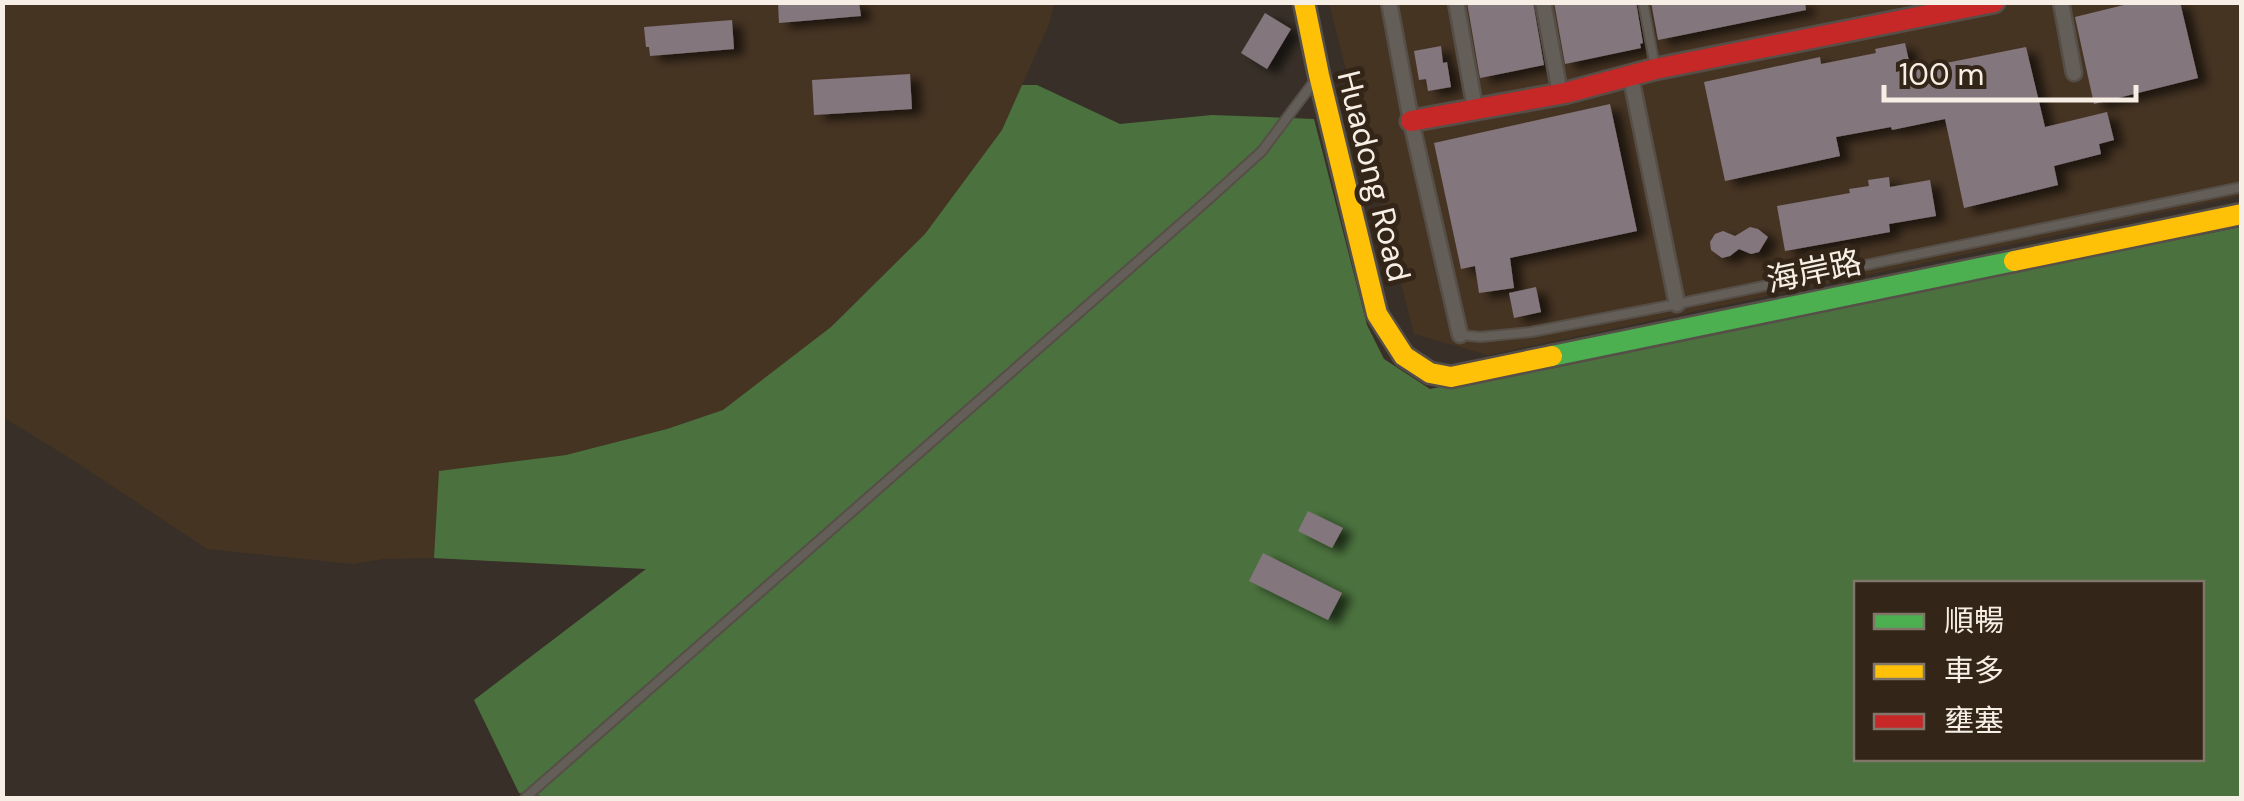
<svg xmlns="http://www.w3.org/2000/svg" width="2244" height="801" viewBox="0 0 2244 801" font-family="'DM Sans','Noto Sans TC',sans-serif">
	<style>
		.built { fill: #463423 }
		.forest { fill: #4b723e; fill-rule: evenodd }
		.building { fill: #84767d; filter: url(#shadow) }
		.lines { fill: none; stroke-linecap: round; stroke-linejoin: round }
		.lane-casing { stroke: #564f48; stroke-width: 12 }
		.street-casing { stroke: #564f48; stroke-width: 19 }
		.fast-casing { stroke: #564f48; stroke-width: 25 }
		.slow-casing { stroke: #564f48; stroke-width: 25 }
		.jam-casing { stroke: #564f48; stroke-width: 25 }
		.lane { stroke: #645e58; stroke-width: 8 }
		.street { stroke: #645e58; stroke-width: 14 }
		.fast { stroke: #4caf50; stroke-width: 20 }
		.slow { stroke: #ffc107; stroke-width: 20 }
		.jam { stroke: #c62828; stroke-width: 20 }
		.labels { text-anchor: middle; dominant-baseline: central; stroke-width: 10; stroke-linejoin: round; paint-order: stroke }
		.street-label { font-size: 32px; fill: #f7eee5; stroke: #332618 }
	</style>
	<defs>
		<filter id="shadow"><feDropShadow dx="10" dy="5.5" stdDeviation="5" flood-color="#0009"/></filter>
	</defs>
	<rect width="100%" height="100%" fill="#383028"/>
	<g class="built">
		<path d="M 2,3 L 1054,3 L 1049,24 L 1002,130 L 925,234 L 831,327 L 724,410 L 667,429 L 566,455 L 440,471 L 434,558 L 384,559 L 353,564 L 207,549 L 73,460 L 3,417 Z"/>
		<path d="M 1329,3 L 2241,3 L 2241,196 L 1488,355 L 1414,334 Z"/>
	</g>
	<path class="forest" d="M 1022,85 L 1037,85 L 1120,124 L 1212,115 L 1314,119 L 1367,325 L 1384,359 L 1430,389 L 2241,227 L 2241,798 L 556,798 L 519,793 L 474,700 L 646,569 L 434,558 L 439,471 L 566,455 L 667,429 L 723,410 L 831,327 L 925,234 L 1002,130 ZM 1856,584 L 2202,584 L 2202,758 L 1856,758 Z"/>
	<g class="building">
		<path d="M 778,2 L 859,2 L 861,16 L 779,23 Z"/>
		<path d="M 1467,2 L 1533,2 L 1544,65 L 1480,78 Z"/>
		<path d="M 1554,2 L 1636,2 L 1643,43 L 1640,44 L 1641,48 L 1565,64 Z"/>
		<path d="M 1651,2 L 1805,2 L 1806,10 L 1658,40 Z"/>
		<path d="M 2136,2 L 2180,2 L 2198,78 L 2094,104 L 2075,17 Z"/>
		<path d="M 1265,13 L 1291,29 L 1267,69 L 1241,53 Z"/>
		<path d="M 732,20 L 734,49 L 650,56 L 649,47 L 646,47 L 644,27 Z"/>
		<path d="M 1905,43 L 1911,70 L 2026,47 L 2045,127 L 2107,112 L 2114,140 L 2099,144 L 2101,154 L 2054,166 L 2058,185 L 1964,208 L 1945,119 L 1892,130 L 1891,127 L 1836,137 L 1840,156 L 1725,181 L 1704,82 L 1820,57 L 1821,64 L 1876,53 L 1875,49 Z"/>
		<path d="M 1441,46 L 1443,63 L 1447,62 L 1451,87 L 1428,91 L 1426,79 L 1419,80 L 1414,51 Z"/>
		<path d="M 910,74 L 912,109 L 814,115 L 812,80 Z"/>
		<path d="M 1610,104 L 1637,231 L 1510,258 L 1514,288 L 1479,293 L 1475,266 L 1461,269 L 1434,143 Z"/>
		<path d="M 1889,177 L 1890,187 L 1930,180 L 1936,216 L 1889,224 L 1890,232 L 1785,251 L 1777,206 L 1850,193 L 1849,189 L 1869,186 L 1868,180 Z"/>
		<path d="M 1750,227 L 1758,229 L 1768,237 L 1759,252 L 1751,254 L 1739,249 L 1730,256 L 1722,258 L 1711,250 L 1710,242 L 1715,234 L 1723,231 L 1735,236 Z"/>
		<path d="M 1536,287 L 1541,312 L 1514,318 L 1509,293 Z"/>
		<path d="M 1308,511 L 1343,528 L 1332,548 L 1298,531 Z"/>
		<path d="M 1263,553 L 1342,593 L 1328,620 L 1249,581 Z"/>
	</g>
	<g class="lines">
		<defs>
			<g id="lane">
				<path d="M 1643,2 L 1655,67"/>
				<path d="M 1461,335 L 1480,337 L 1531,332 L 1677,304 L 2242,187"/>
				<path d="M 525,798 L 1209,199 L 1262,151 L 1316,79"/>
			</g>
			<g id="street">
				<path d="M 1389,2 L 1411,121 L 1460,335"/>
				<path d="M 1456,2 L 1475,108"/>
				<path d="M 1543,2 L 1560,93"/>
				<path d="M 2061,2 L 2074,73"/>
				<path d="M 1631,78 L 1677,304"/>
			</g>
			<path id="fast" d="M 1552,356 L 2014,261"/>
			<g id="slow">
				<path d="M 1304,2 L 1319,75 L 1377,314 L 1404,356 L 1430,373 L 1451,377 L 1552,356"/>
				<path d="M 2014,261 L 2242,214"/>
			</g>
			<path id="jam" d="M 1411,121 L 1565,93 L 1655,69 L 1994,2"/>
		</defs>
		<use href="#lane" class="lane-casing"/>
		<use href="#street" class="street-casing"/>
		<use href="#fast" class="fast-casing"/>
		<use href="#slow" class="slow-casing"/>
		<use href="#jam" class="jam-casing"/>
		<use href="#lane" class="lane"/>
		<use href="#street" class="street"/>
		<use href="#fast" class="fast"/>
		<use href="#slow" class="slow"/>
		<use href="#jam" class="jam"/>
	</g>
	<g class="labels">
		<g class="street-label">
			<text transform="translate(1374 176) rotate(76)">Huadong Road</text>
			<text transform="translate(1814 271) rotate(-12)">海岸路</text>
		</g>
	</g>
	<rect width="2244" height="801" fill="none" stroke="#f7eee5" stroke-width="10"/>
	<rect x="1854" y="581" width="350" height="180" fill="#332618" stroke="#81766a" stroke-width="2.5"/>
	<rect x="1874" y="614" width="50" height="15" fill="#4caf50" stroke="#81766a" stroke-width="2.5"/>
	<text x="1944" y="631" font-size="30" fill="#f7eee5">順暢</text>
	<rect x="1874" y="664" width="50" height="15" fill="#ffc107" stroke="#81766a" stroke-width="2.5"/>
	<text x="1944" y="681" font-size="30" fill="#f7eee5">車多</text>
	<rect x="1874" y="714" width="50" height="15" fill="#c62828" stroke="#81766a" stroke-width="2.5"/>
	<text x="1944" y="731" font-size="30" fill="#f7eee5">壅塞</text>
	<path d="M1884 85v15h252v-15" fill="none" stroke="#f7eee5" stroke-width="5"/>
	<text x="1899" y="85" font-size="30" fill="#f7eee5" stroke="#332618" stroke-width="8" paint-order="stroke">100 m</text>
</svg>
